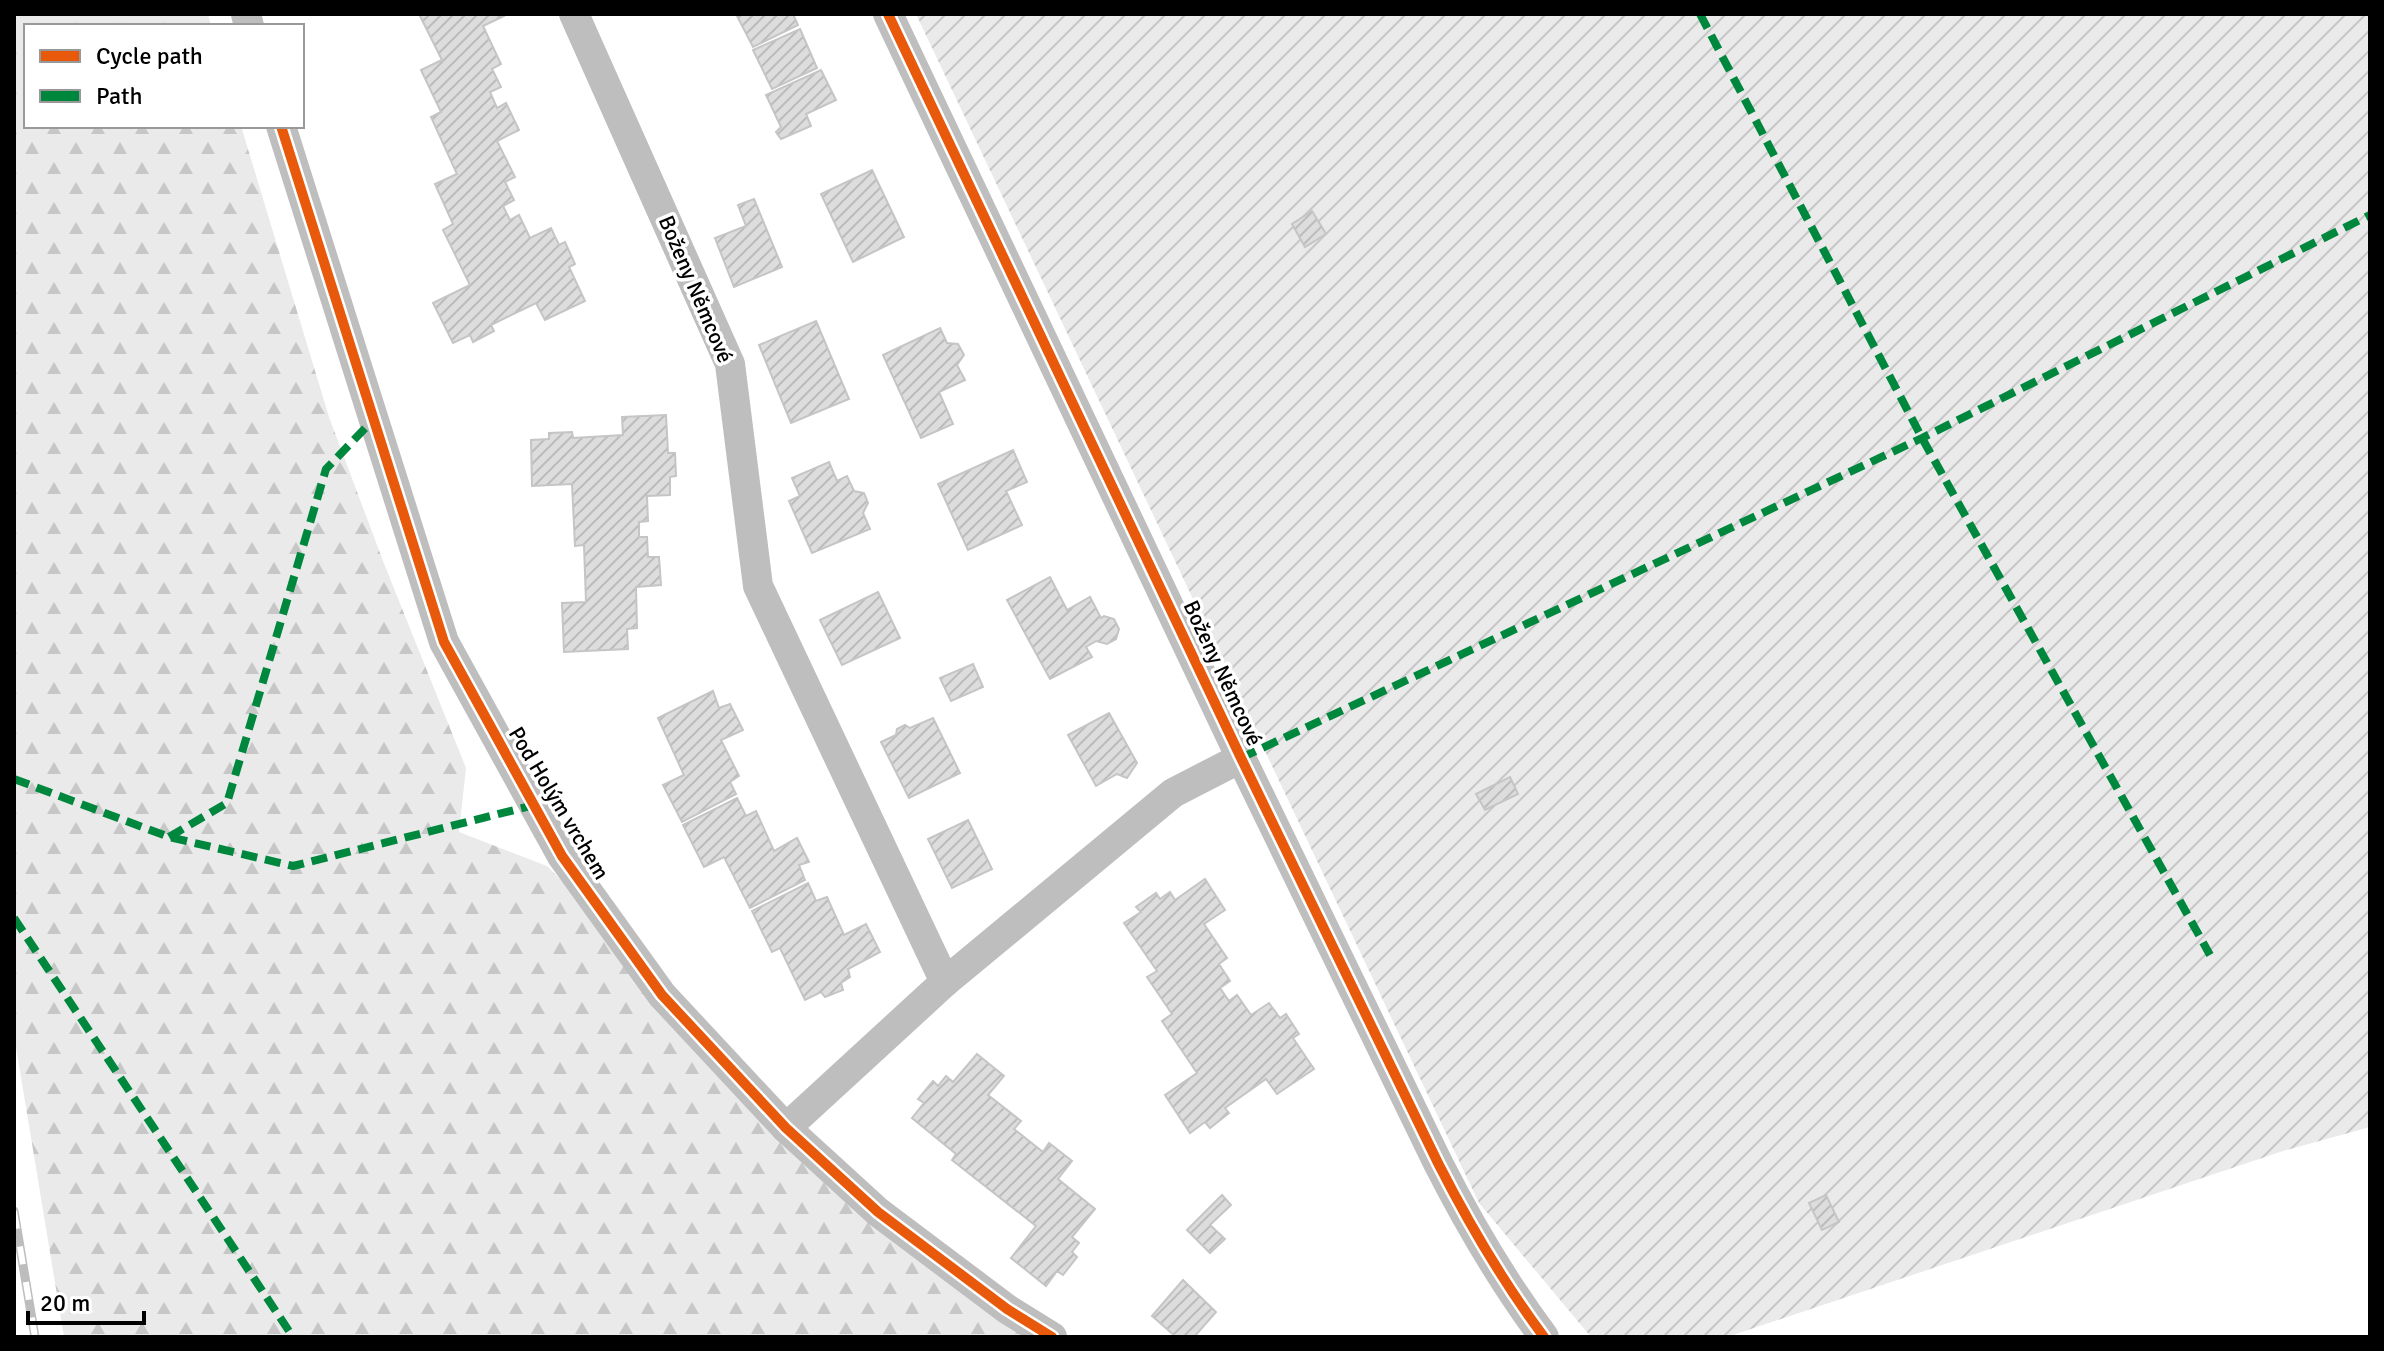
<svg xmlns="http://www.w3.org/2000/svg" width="2384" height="1351" viewBox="0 0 2384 1351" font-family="Signika,sans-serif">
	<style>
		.forest { fill: url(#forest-firs) }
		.garden { fill: url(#garden-furrows) }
		.building { fill: url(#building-hatch); stroke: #c5c5c5; stroke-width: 2 }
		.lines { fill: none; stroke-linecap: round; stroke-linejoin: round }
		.street { stroke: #bebebe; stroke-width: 30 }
		.rail-casing { stroke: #bdbdbd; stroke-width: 9 }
		.rail { stroke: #fff; stroke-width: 6; stroke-dasharray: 18; stroke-linecap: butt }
		.quiet { stroke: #00873e; stroke-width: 8; stroke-dasharray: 16 8; stroke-linecap: butt }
		.cycleway-casing { stroke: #fff; stroke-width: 15 }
		.cycleway { stroke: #e8590c; stroke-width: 10 }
		.labels { text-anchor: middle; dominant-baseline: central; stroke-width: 7; stroke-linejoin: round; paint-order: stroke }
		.street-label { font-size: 22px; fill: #000; stroke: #fff }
	</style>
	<defs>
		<pattern id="forest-firs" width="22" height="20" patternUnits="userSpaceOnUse" patternTransform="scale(2)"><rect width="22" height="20" fill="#eaeaea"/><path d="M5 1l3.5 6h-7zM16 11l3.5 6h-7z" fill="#c7c7c7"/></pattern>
		<pattern id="garden-furrows" width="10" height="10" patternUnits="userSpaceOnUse" patternTransform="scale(2)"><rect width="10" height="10" fill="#eaeaea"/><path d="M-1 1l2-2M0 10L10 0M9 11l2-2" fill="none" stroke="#c7c7c7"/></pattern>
		<pattern id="building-hatch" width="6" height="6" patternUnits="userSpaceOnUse" patternTransform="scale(2)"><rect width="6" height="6" fill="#ddd"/><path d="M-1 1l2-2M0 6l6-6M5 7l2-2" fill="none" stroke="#bcbcbc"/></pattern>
	</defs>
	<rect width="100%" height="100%" fill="#fff"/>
	<path class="forest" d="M 14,14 L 208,14 L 211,26 L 26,26 L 26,126 L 241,126 L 329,417 L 383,561 L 466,768 L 459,832 L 547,866 L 983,1307 L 1043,1337 L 64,1337 L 14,1035 Z"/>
	<path class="garden" d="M 916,14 L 2370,14 L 2370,1127 L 2283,1151 L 1727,1337 L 1591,1337 L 1479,1203 Z"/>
	<g class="building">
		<path d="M 419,14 L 503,14 L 504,16 L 483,26 L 501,64 L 492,69 L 501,87 L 490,92 L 497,108 L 506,103 L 519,130 L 497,141 L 515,177 L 505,182 L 514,200 L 503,206 L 510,220 L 519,215 L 530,238 L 551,228 L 559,245 L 565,242 L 575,264 L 569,267 L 585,301 L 545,320 L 536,303 L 491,325 L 494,331 L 473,342 L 470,335 L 453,343 L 433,303 L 470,285 L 443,230 L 453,224 L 435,184 L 457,174 L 431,117 L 441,112 L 421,70 L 442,60 Z"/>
		<path d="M 736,14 L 793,14 L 798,25 L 753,47 Z"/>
		<path d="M 800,29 L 817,68 L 772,89 L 753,50 Z"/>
		<path d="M 821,70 L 836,100 L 806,114 L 811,126 L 781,139 L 776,132 L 781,127 L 766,95 Z"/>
		<path d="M 872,170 L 904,237 L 853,262 L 821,194 Z"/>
		<path d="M 754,199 L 782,267 L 734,287 L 715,238 L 746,226 L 738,205 Z"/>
		<path d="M 1312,211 L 1326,234 L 1305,247 L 1292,224 Z"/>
		<path d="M 816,321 L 849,399 L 791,423 L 759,345 Z"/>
		<path d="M 940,328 L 947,343 L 958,344 L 964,355 L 957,365 L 965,380 L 939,392 L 953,424 L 921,438 L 883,355 Z"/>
		<path d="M 666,415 L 668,453 L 675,453 L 676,476 L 670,477 L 670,495 L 647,496 L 648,521 L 639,522 L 639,537 L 647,537 L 648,557 L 659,557 L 661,585 L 636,587 L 637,628 L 627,629 L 628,649 L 564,652 L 562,603 L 586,602 L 584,545 L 575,546 L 572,484 L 532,486 L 531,440 L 549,439 L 549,433 L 572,432 L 573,438 L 623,435 L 622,417 Z"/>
		<path d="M 1013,450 L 1027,482 L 1006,491 L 1022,525 L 968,550 L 938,484 Z"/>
		<path d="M 829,462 L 837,481 L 847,476 L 854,491 L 864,493 L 868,503 L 863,513 L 870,529 L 812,553 L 789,501 L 800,496 L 792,478 Z"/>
		<path d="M 1050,577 L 1067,610 L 1090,597 L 1101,618 L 1104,616 L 1114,619 L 1119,629 L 1116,639 L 1107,644 L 1096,641 L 1086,647 L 1092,657 L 1050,679 L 1007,600 Z"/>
		<path d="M 878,592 L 900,638 L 842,665 L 820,620 Z"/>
		<path d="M 973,664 L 983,687 L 951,701 L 940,678 Z"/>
		<path d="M 713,691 L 719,708 L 730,704 L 743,730 L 721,740 L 739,776 L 730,782 L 736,794 L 682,822 L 663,785 L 684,775 L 658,718 Z"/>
		<path d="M 1109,713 L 1137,763 L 1127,778 L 1117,774 L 1096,786 L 1068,735 Z"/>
		<path d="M 933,718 L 960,773 L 909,798 L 881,742 L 896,735 L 897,729 L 905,725 L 910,728 Z"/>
		<path d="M 1510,777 L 1518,794 L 1485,810 L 1476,794 Z"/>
		<path d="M 737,798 L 746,816 L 756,811 L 774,851 L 797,838 L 809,862 L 799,865 L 805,880 L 750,908 L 724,857 L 704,867 L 683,825 Z"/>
		<path d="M 968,820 L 992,869 L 952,888 L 928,839 Z"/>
		<path d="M 1205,879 L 1225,910 L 1204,924 L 1227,958 L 1219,964 L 1230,981 L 1220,988 L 1229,1001 L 1237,995 L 1251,1015 L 1269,1003 L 1280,1018 L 1286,1014 L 1299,1034 L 1293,1038 L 1314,1069 L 1277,1094 L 1266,1079 L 1225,1108 L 1229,1113 L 1210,1128 L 1205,1122 L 1190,1133 L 1165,1095 L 1197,1073 L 1162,1021 L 1172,1014 L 1147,977 L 1157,971 L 1124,923 L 1141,912 L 1136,907 L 1156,893 L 1160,899 L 1170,892 L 1175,900 Z"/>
		<path d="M 808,883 L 816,901 L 827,897 L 844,935 L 866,924 L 880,952 L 848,969 L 850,977 L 841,983 L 843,990 L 825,997 L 821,992 L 805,1000 L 780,948 L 772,952 L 752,911 Z"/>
		<path d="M 977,1054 L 1004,1076 L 988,1095 L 1021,1121 L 1014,1129 L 1043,1152 L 1049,1143 L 1072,1161 L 1058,1179 L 1095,1209 L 1072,1237 L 1079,1243 L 1072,1252 L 1077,1257 L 1063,1275 L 1057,1271 L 1046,1286 L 1011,1258 L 1036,1226 L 952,1160 L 956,1154 L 912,1118 L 924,1103 L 918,1099 L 933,1081 L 938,1086 L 946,1076 L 953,1082 Z"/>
		<path d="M 1222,1195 L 1231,1205 L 1210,1225 L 1225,1239 L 1210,1253 L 1187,1230 Z"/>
		<path d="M 1826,1195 L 1839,1222 L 1822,1230 L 1809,1203 Z"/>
		<path d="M 1183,1280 L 1216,1312 L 1194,1337 L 1176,1337 L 1152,1316 Z"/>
	</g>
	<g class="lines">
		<g class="street">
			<path d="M 246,14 L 249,26"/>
			<path d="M 574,14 L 730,364 L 758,586 L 945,982"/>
			<path d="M 888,14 L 1241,758 L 1438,1163 C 1469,1224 1503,1282 1544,1337"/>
			<path d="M 281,126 L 444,642 L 562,856 L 662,995 L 786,1128 L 878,1212 L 1007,1309 L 1052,1337"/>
			<path d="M 786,1128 L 945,982 L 1173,793 L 1241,758"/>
		</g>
		<defs>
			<path id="rail" d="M 14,1211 L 35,1337"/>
		</defs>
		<use href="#rail" class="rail-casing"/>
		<use href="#rail" class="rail"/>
		<g class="quiet">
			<path d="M 1700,14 L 1922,438 L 2210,955"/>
			<path d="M 1241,758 L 1922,438 L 2370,215"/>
			<path d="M 14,779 L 169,837 L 293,866 L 534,805"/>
			<path d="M 169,837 L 227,803 L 326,469 L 374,419"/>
			<path d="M 14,918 L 293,1337"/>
		</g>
		<defs>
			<g id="cycleway">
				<path d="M 888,14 L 1241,758 L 1438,1163 C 1469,1224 1503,1282 1544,1337"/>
				<path d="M 281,126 L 444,642 L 562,856 L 662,995 L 786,1128 L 878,1212 L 1007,1309 L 1052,1337"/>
			</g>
		</defs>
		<use href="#cycleway" class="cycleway-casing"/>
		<use href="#cycleway" class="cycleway"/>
	</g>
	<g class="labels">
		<g class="street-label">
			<text transform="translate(696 289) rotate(67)">Boženy Němcové</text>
			<text transform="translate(1223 673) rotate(65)">Boženy Němcové</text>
			<text transform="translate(559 803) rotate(59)">Pod Holým vrchem</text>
		</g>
	</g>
	<rect width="2384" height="1351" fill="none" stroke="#000000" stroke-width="32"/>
	<rect x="24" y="24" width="280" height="104" fill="#ffffff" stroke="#999999" stroke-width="2"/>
	<rect x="40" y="50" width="40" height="12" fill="#e8590c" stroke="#999999" stroke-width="2"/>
	<text x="96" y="64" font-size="24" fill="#000000">Cycle path</text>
	<rect x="40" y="90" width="40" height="12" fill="#00873e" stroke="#999999" stroke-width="2"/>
	<text x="96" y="104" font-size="24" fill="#000000">Path</text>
	<path d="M28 1311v12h116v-12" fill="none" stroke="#000000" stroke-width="4"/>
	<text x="40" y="1311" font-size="24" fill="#000000" stroke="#ffffff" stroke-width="6" paint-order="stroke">20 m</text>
</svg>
